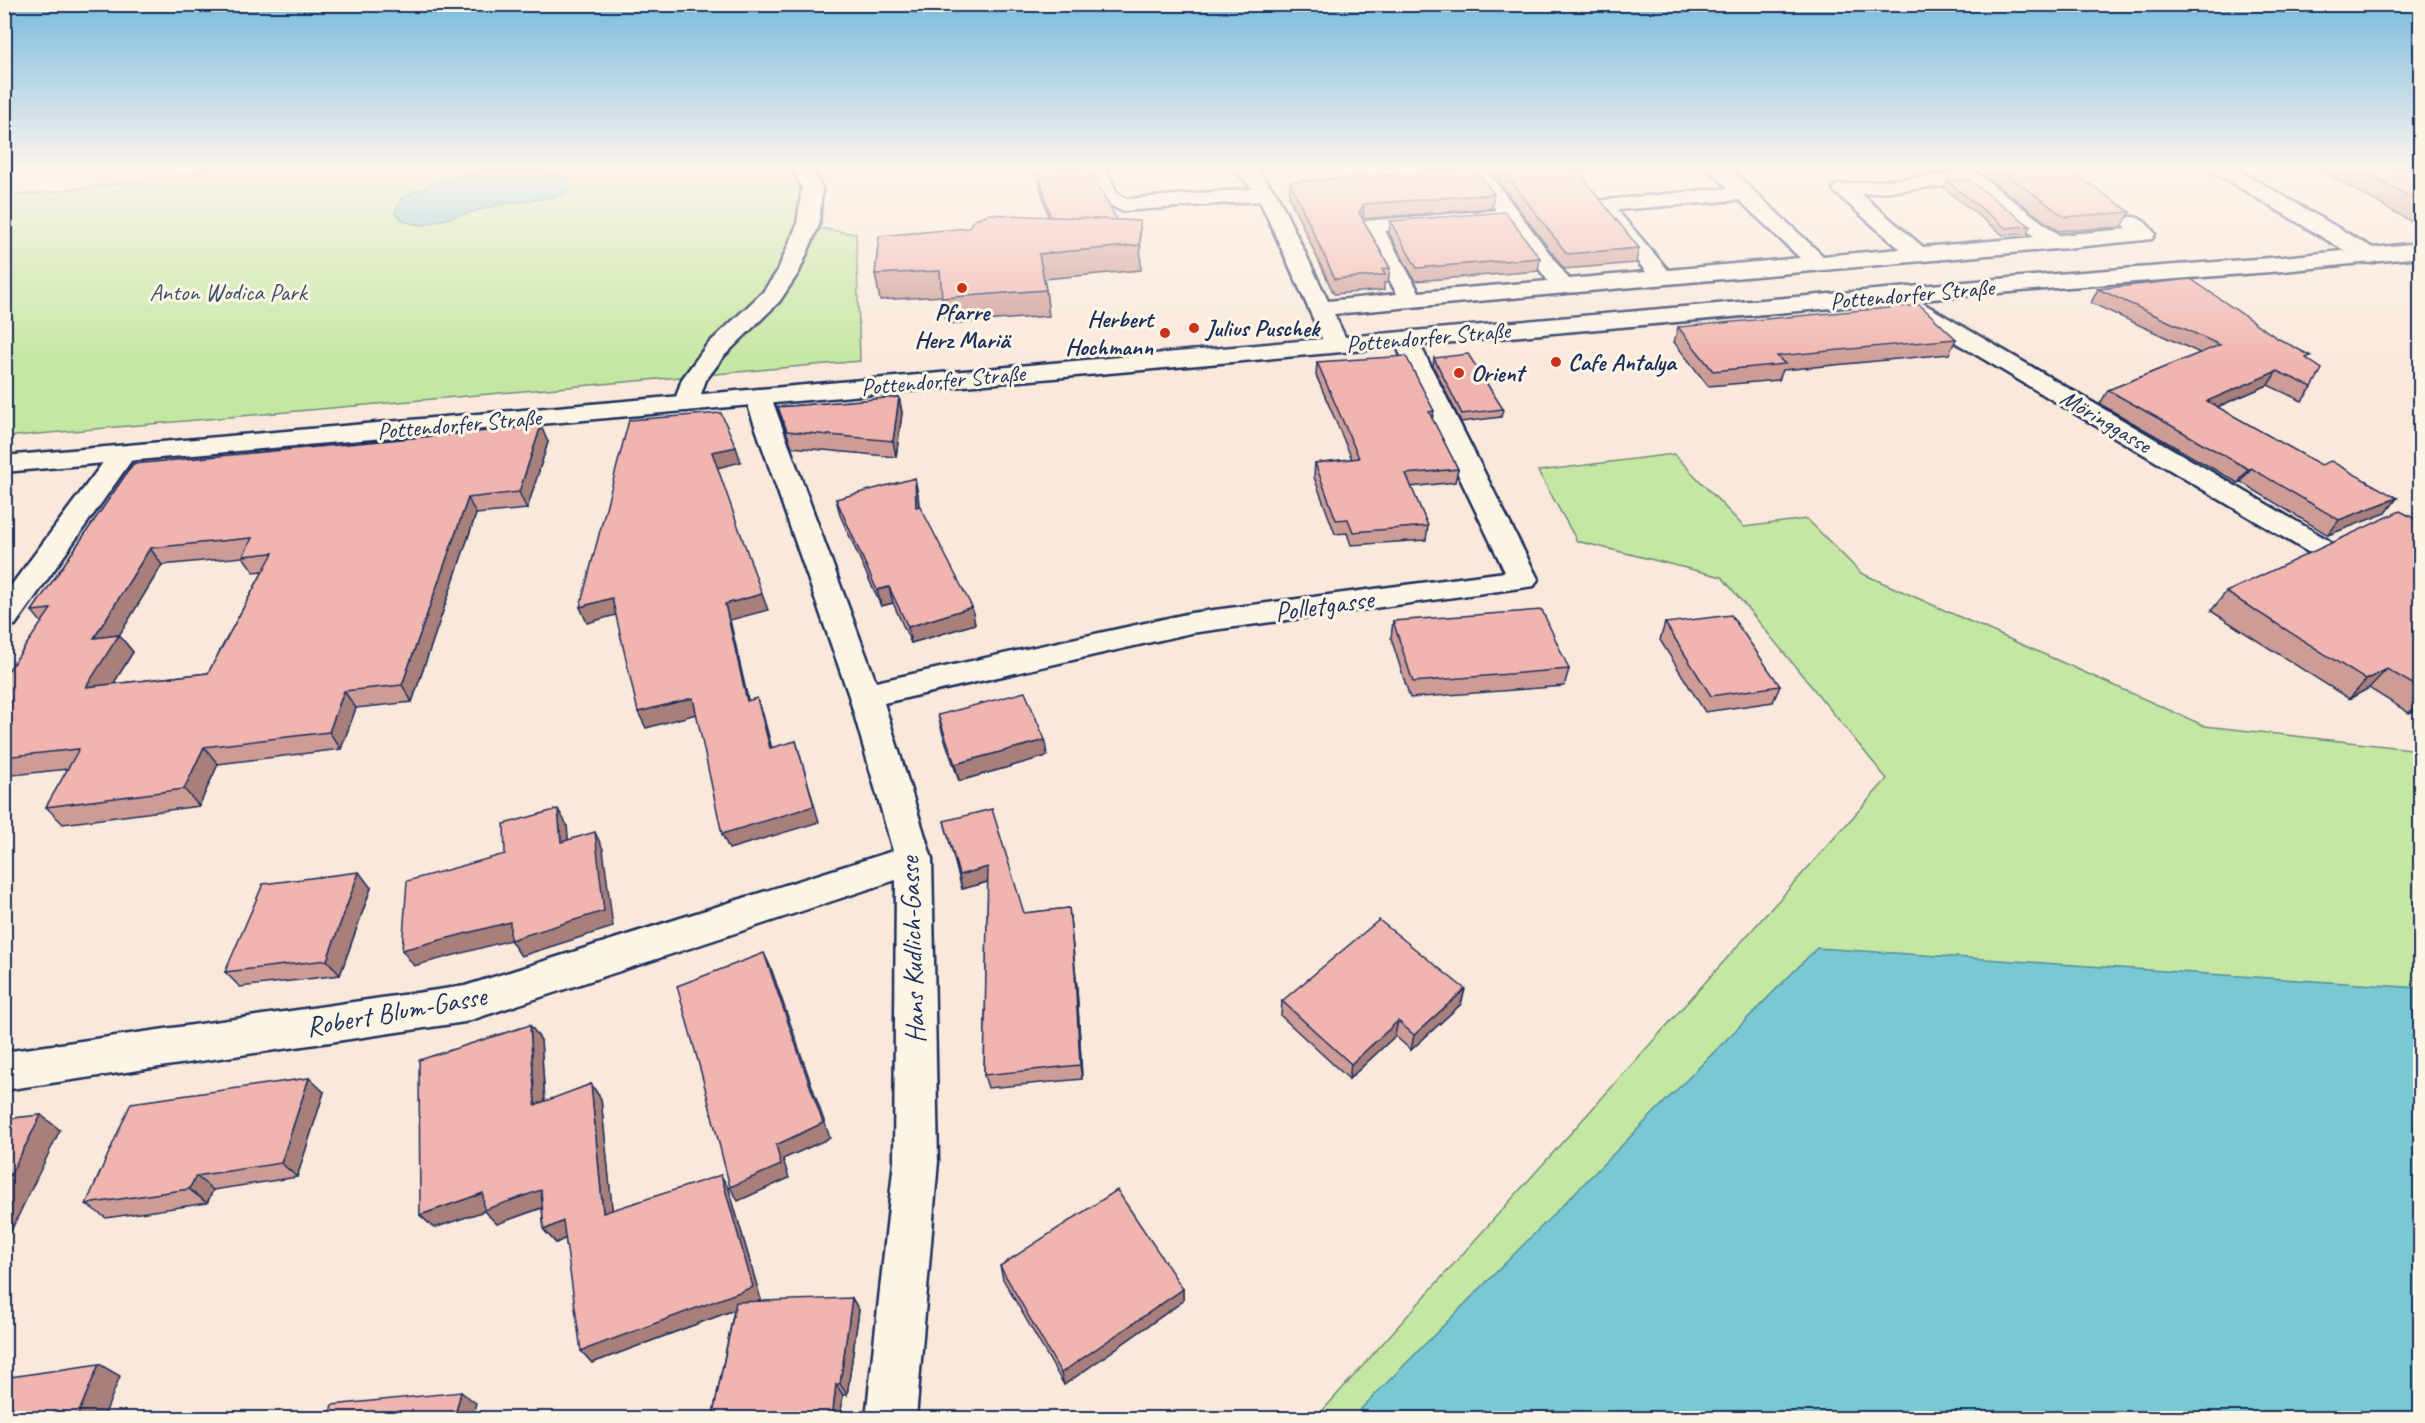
<svg xmlns="http://www.w3.org/2000/svg" width="2425" height="1423" viewBox="0 0 2425 1423" font-family="Caveat,sans-serif">
	<style>
		.green { fill: #c4e7a1; stroke: #708b80; stroke-width: 1.5 }
		.water { fill: #78c9d2; stroke: #538ba4; stroke-width: 1.5 }
		.lines { fill: none; stroke-linecap: round; stroke-linejoin: round }
		.street-casing { stroke: #1b2f5e; stroke-width: 5 }
		.secondary-casing { stroke: #1b2f5e; stroke-width: 5 }
		.street { fill: #fcf5e5; fill-rule: evenodd }
		.secondary { fill: #fcf5e5; fill-rule: evenodd }
		.wall { fill: #ce9c96; stroke: #1b2f5e; stroke-width: 1.5; fill-rule: evenodd }
		.shaded-wall { fill: #a87f7a; stroke: #1b2f5e; stroke-width: 1.5 }
		.building { fill: #f0b5af; stroke: #1b2f5e; stroke-width: 1.5; fill-rule: evenodd }
		.poi-dot { fill: #c8321e; stroke: #fcf5e5; stroke-width: 2 }
		.labels { text-anchor: middle; dominant-baseline: central; stroke-width: 6; stroke-linejoin: round; paint-order: stroke }
		.far-park-label { font-size: 24px; fill: #3d546b; stroke: #fcf5e5 }
		.far-street-label { font-size: 24px; fill: #1b2f5e; stroke: #fcf5e5 }
		.far-poi-label { font-size: 24px; font-weight: bold; fill: #1b2f5e; stroke: #fcf5e5; text-anchor: start }
		.street-label { font-size: 28px; fill: #1b2f5e; stroke: #fcf5e5 }
	</style>
	<rect width="100%" height="100%" fill="#fae8da"/>
	<filter id="ink" filterUnits="userSpaceOnUse"><feTurbulence type="fractalNoise" baseFrequency=".0167" numOctaves="2"/><feDisplacementMap in="SourceGraphic" scale="12" xChannelSelector="R" yChannelSelector="G"/><feConvolveMatrix kernelMatrix="1 2 1 2 8 2 1 2 1" color-interpolation-filters="sRGB"/></filter>
	<g filter="url(#ink)">
		<g class="green">
			<path d="M 219,168 L 792,168 L 802,189 L 798,225 L 856,234 L 860,361 L 5,437 L 4,197 L 125,183 Z"/>
			<path d="M 1674,454 L 1744,527 L 1807,519 L 1861,573 L 2205,726 L 2420,750 L 2420,1418 L 1316,1418 L 1887,779 L 1722,577 L 1577,541 L 1538,471 Z"/>
		</g>
		<g class="water">
			<path d="M 516,168 L 551,173 L 567,178 L 568,193 L 551,198 L 498,205 L 423,225 L 405,222 L 395,213 L 402,197 L 436,183 L 478,171 Z"/>
			<path d="M 1817,948 L 2420,988 L 2420,1418 L 1352,1418 Z"/>
		</g>
		<g class="lines">
			<defs>
				<g id="street">
					<path d="M 792,168 L 812,168 L 822,188 L 819,225 L 799,272 L 779,302 L 724,356 L 706,380 L 696,408 L 687,411 L 678,408 L 674,403 L 682,379 L 706,346 L 763,292 L 777,272 L 797,225 L 802,188 Z"/>
					<path d="M 1085,168 L 1105,168 L 1117,193 L 1126,199 L 1252,189 L 1234,168 L 1255,168 L 1277,194 L 1328,301 L 1397,294 L 1360,226 L 1363,221 L 1496,210 L 1465,168 L 1485,168 L 1569,279 L 1646,272 L 1595,209 L 1592,205 L 1595,201 L 1728,188 L 1708,168 L 1729,168 L 1823,256 L 1900,249 L 1836,193 L 1833,189 L 1836,185 L 1952,174 L 1947,168 L 1970,168 L 2059,235 L 2127,229 L 2121,222 L 2125,218 C 2139,214 2147,223 2155,234 L 2152,239 L 2144,240 L 2056,249 L 1334,314 L 1349,345 L 1346,350 L 1337,352 L 1328,350 L 1325,345 L 1260,201 L 1122,211 L 1101,201 ZM 1966,184 L 2035,237 L 1923,247 L 1861,194 ZM 1739,200 L 1800,258 L 1668,270 L 1617,210 ZM 1504,222 L 1548,281 L 1419,292 L 1385,231 Z"/>
					<path d="M 2211,168 L 2235,168 L 2378,251 L 2381,256 L 2378,261 L 2370,263 L 2362,261 L 2214,172 Z"/>
					<path d="M 1894,289 L 1902,291 L 2328,540 L 2332,546 L 2328,552 L 2318,555 L 2308,552 L 1886,301 L 1883,296 L 1886,291 Z"/>
					<path d="M 1405,332 L 1413,334 L 1417,339 L 1538,579 L 1534,586 L 1191,633 L 884,703 L 932,859 L 938,1161 L 916,1418 L 866,1418 L 894,1161 L 896,880 L 465,1022 L 4,1090 L 4,1052 L 465,986 L 893,851 L 849,696 L 745,397 L 749,392 L 758,389 L 767,392 L 771,397 L 876,682 L 1191,613 L 1505,572 L 1393,339 L 1397,334 Z"/>
					<path d="M 123,446 L 132,448 L 136,454 L 15,625 L 4,628 L 4,595 L 114,448 Z"/>
				</g>
				<path id="secondary" d="M 2420,243 L 2420,257 L 2283,271 L 2056,288 L 4,472 L 4,456 L 2056,274 L 2283,257 Z"/>
			</defs>
			<use href="#street" class="street-casing"/>
			<use href="#secondary" class="secondary-casing"/>
			<use href="#street" class="street"/>
			<use href="#secondary" class="secondary"/>
		</g>
		<g class="wall">
			<path d="M 1033,168 L 1088,168 L 1117,220 L 1140,221 L 1141,270 L 1044,279 L 1046,290 L 1049,316 L 946,324 L 942,296 L 880,300 L 875,274 L 968,228 L 1048,217 L 1039,181 Z"/>
			<path d="M 1500,168 L 1575,168 L 1639,248 L 1636,263 L 1564,269 L 1498,181 Z"/>
			<path d="M 1919,168 L 1949,168 L 1948,172 L 1926,174 Z"/>
			<path d="M 1974,168 L 2066,168 L 2130,212 L 2122,227 L 2058,231 Z"/>
			<path d="M 2316,168 L 2421,168 L 2421,227 Z"/>
			<path d="M 1947,181 L 2030,226 L 2027,234 L 2003,235 L 1944,188 Z"/>
			<path d="M 1290,182 L 1494,194 L 1492,208 L 1363,219 L 1390,268 L 1388,283 L 1384,283 L 1384,290 L 1334,294 L 1289,197 Z"/>
			<path d="M 1390,221 L 1540,258 L 1538,271 L 1415,281 L 1389,233 Z"/>
			<path d="M 2098,289 L 2309,360 L 2312,387 L 2302,401 L 2268,385 L 2217,407 L 2321,465 L 2397,498 L 2386,513 L 2328,535 L 2241,482 L 2238,483 L 2100,404 L 2108,390 L 2200,353 L 2091,303 Z"/>
			<path d="M 1678,327 L 1956,339 L 1949,354 L 1783,370 L 1779,380 L 1708,386 L 1674,342 Z"/>
			<path d="M 1434,358 L 1503,409 L 1501,417 L 1461,422 L 1433,366 Z"/>
			<path d="M 1317,362 L 1434,411 L 1432,420 L 1458,469 L 1455,482 L 1411,487 L 1428,526 L 1426,540 L 1351,545 L 1347,533 L 1335,534 L 1314,477 L 1315,463 L 1352,459 L 1316,375 Z"/>
			<path d="M 899,397 L 902,413 L 896,457 L 792,447 L 783,423 L 778,407 Z"/>
			<path d="M 548,442 L 527,509 L 476,514 L 412,702 L 356,708 L 341,749 L 218,764 L 199,806 L 63,824 L 46,807 L 68,769 L 4,776 L 4,677 L 42,623 L 32,611 L 133,464 ZM 243,557 L 254,572 L 263,571 L 208,673 L 113,684 L 133,652 L 119,635 L 162,565 Z"/>
			<path d="M 918,494 L 919,506 L 975,624 L 911,643 L 893,603 L 881,606 L 840,515 L 836,499 Z"/>
			<path d="M 2421,522 L 2421,707 L 2409,713 L 2369,688 L 2349,699 L 2211,611 L 2226,592 Z"/>
			<path d="M 1393,621 L 1569,669 L 1564,686 L 1410,698 L 1391,638 Z"/>
			<path d="M 1665,623 L 1780,686 L 1773,702 L 1705,712 L 1660,640 Z"/>
			<path d="M 938,715 L 1047,756 L 959,781 L 942,731 Z"/>
			<path d="M 944,821 L 1024,913 L 1069,908 L 1077,988 L 1082,1079 L 988,1088 L 984,1075 L 988,882 L 962,889 Z"/>
			<path d="M 371,888 L 340,975 L 240,987 L 225,972 Z"/>
			<path d="M 1465,989 L 1461,1004 L 1411,1050 L 1395,1036 L 1349,1079 L 1281,1016 L 1282,1001 Z"/>
			<path d="M 530,1025 L 541,1040 L 545,1102 L 591,1084 L 601,1099 L 612,1210 L 729,1189 L 761,1300 L 758,1301 L 859,1310 L 847,1395 L 843,1395 L 840,1419 L 712,1419 L 734,1310 L 592,1363 L 565,1238 L 556,1243 L 544,1230 L 542,1208 L 497,1224 L 484,1211 L 434,1228 L 420,1215 Z"/>
			<path d="M 324,1092 L 297,1177 L 213,1190 L 207,1203 L 106,1218 L 86,1204 Z"/>
			<path d="M 1000,1266 L 1183,1289 L 1183,1301 L 1064,1385 L 1003,1279 Z"/>
		</g>
		<g class="shaded-wall">
			<path d="M 1364,204 L 1363,219 L 1359,213 Z"/>
			<path d="M 2277,371 L 2268,385 L 2198,415 L 2207,401 Z"/>
			<path d="M 899,397 L 902,413 L 896,457 L 893,441 Z"/>
			<path d="M 541,426 L 548,442 L 527,509 L 519,492 Z"/>
			<path d="M 736,447 L 741,462 L 717,468 L 712,452 Z"/>
			<path d="M 2251,468 L 2241,482 L 2238,483 L 2248,469 Z"/>
			<path d="M 915,478 L 918,494 L 920,523 L 916,507 Z"/>
			<path d="M 468,498 L 476,514 L 412,702 L 402,685 Z"/>
			<path d="M 2397,498 L 2386,513 L 2328,535 L 2339,520 Z"/>
			<path d="M 150,548 L 162,565 L 117,639 L 119,635 L 133,652 L 101,704 L 86,687 L 94,638 Z"/>
			<path d="M 889,587 L 893,603 L 881,606 L 877,590 Z"/>
			<path d="M 762,594 L 768,610 L 730,620 L 752,717 L 747,701 L 725,604 Z"/>
			<path d="M 612,598 L 619,614 L 587,623 L 580,607 Z"/>
			<path d="M 972,607 L 975,624 L 911,643 L 908,627 Z"/>
			<path d="M 2387,669 L 2369,688 L 2349,699 L 2366,680 Z"/>
			<path d="M 344,691 L 356,708 L 341,749 L 329,732 Z"/>
			<path d="M 693,698 L 700,713 L 646,728 L 638,712 Z"/>
			<path d="M 757,698 L 763,714 L 776,764 L 770,748 Z"/>
			<path d="M 2421,701 L 2421,707 L 2409,713 Z"/>
			<path d="M 1045,740 L 1047,756 L 959,781 L 955,764 Z"/>
			<path d="M 796,741 L 819,822 L 729,849 L 722,834 Z"/>
			<path d="M 204,747 L 218,764 L 199,806 L 184,789 Z"/>
			<path d="M 558,809 L 567,825 L 570,858 L 561,842 Z"/>
			<path d="M 595,832 L 603,849 L 613,927 L 521,956 L 510,940 L 518,938 L 414,966 L 402,950 Z"/>
			<path d="M 988,867 L 991,881 L 962,889 L 959,875 Z"/>
			<path d="M 359,872 L 371,888 L 340,975 L 327,960 Z"/>
			<path d="M 1069,908 L 1077,988 L 1082,1079 L 1080,1065 Z"/>
			<path d="M 764,953 L 771,968 L 830,1138 L 783,1159 L 789,1178 L 738,1201 L 730,1187 L 776,1145 Z"/>
			<path d="M 1465,989 L 1461,1004 L 1411,1050 L 1414,1035 Z"/>
			<path d="M 1398,1021 L 1395,1036 L 1349,1079 L 1351,1064 Z"/>
			<path d="M 530,1025 L 541,1040 L 546,1120 L 535,1105 Z"/>
			<path d="M 309,1078 L 324,1092 L 297,1177 L 281,1163 Z"/>
			<path d="M 591,1084 L 601,1099 L 614,1227 L 603,1213 Z"/>
			<path d="M 41,1115 L 60,1130 L 10,1233 L 4,1229 L 4,1187 Z"/>
			<path d="M 721,1175 L 729,1189 L 761,1300 L 592,1363 L 581,1351 Z"/>
			<path d="M 196,1176 L 213,1190 L 207,1203 L 189,1189 Z"/>
			<path d="M 541,1190 L 552,1204 L 497,1224 L 484,1211 L 434,1228 L 420,1215 L 483,1193 Z"/>
			<path d="M 563,1221 L 574,1234 L 556,1243 L 544,1230 Z"/>
			<path d="M 1183,1289 L 1183,1301 L 1064,1385 L 1061,1373 Z"/>
			<path d="M 852,1298 L 859,1310 L 847,1395 L 840,1384 Z"/>
			<path d="M 99,1364 L 120,1376 L 103,1419 L 76,1419 Z"/>
			<path d="M 836,1384 L 843,1395 L 840,1419 L 832,1419 Z"/>
			<path d="M 461,1392 L 476,1403 L 472,1419 L 454,1419 Z"/>
		</g>
		<g class="building">
			<path d="M 1038,168 L 1088,168 L 1117,220 L 1050,217 Z"/>
			<path d="M 1501,168 L 1575,168 L 1639,248 L 1567,254 Z"/>
			<path d="M 1998,168 L 2066,168 L 2130,212 L 2065,217 Z"/>
			<path d="M 2356,168 L 2421,168 L 2421,203 Z"/>
			<path d="M 1475,169 L 1494,194 L 1364,204 L 1359,213 L 1390,268 L 1382,269 L 1385,275 L 1335,279 L 1290,182 Z"/>
			<path d="M 1968,179 L 2030,226 L 2006,228 L 1947,181 Z"/>
			<path d="M 1505,212 L 1540,258 L 1417,268 L 1390,221 Z"/>
			<path d="M 989,214 L 1140,221 L 1140,245 L 1039,254 L 1046,290 L 942,298 L 940,271 L 875,274 L 879,236 L 968,228 L 975,219 Z"/>
			<path d="M 2191,279 L 2277,338 L 2311,356 L 2306,358 L 2322,369 L 2312,387 L 2277,371 L 2207,401 L 2321,465 L 2331,461 L 2397,498 L 2339,520 L 2251,468 L 2248,469 L 2108,390 L 2220,345 L 2098,289 Z"/>
			<path d="M 1920,305 L 1956,339 L 1777,356 L 1785,364 L 1713,371 L 1678,327 Z"/>
			<path d="M 1468,354 L 1503,409 L 1462,414 L 1434,358 Z"/>
			<path d="M 1406,356 L 1434,411 L 1429,412 L 1458,469 L 1406,474 L 1428,526 L 1353,532 L 1348,519 L 1336,520 L 1315,463 L 1359,458 L 1317,362 Z"/>
			<path d="M 899,397 L 893,441 L 787,431 L 778,407 Z"/>
			<path d="M 721,413 L 736,447 L 712,452 L 762,594 L 725,604 L 747,701 L 757,698 L 770,748 L 796,741 L 814,806 L 722,834 L 693,698 L 638,712 L 612,598 L 580,607 L 629,420 Z"/>
			<path d="M 541,426 L 519,492 L 468,498 L 402,685 L 344,691 L 329,732 L 204,747 L 184,789 L 46,807 L 79,749 L 4,757 L 4,677 L 51,609 L 32,611 L 133,464 ZM 252,538 L 243,556 L 273,553 L 208,673 L 86,687 L 119,635 L 94,638 L 150,548 Z"/>
			<path d="M 915,478 L 916,507 L 920,506 L 972,607 L 908,627 L 889,587 L 877,590 L 836,499 Z"/>
			<path d="M 2400,511 L 2421,522 L 2421,689 L 2387,669 L 2366,680 L 2226,592 Z"/>
			<path d="M 1542,610 L 1569,669 L 1413,682 L 1393,621 Z"/>
			<path d="M 1731,615 L 1780,686 L 1711,696 L 1665,623 Z"/>
			<path d="M 1025,692 L 1045,740 L 955,764 L 938,715 Z"/>
			<path d="M 558,809 L 561,842 L 595,832 L 604,911 L 510,940 L 510,922 L 402,950 L 407,881 L 505,854 L 504,824 Z"/>
			<path d="M 992,809 L 1024,913 L 1069,908 L 1075,973 L 1080,1065 L 984,1075 L 988,867 L 959,875 L 944,821 Z"/>
			<path d="M 359,872 L 327,960 L 225,972 L 263,884 Z"/>
			<path d="M 1379,920 L 1465,989 L 1414,1035 L 1398,1021 L 1351,1064 L 1282,1001 Z"/>
			<path d="M 764,953 L 823,1123 L 776,1145 L 781,1165 L 730,1187 L 701,1072 L 677,986 Z"/>
			<path d="M 530,1025 L 535,1105 L 591,1084 L 603,1213 L 721,1175 L 753,1287 L 581,1351 L 563,1221 L 544,1230 L 541,1190 L 484,1210 L 483,1193 L 420,1215 L 419,1060 Z"/>
			<path d="M 309,1078 L 281,1163 L 196,1176 L 189,1189 L 86,1204 L 131,1103 Z"/>
			<path d="M 41,1115 L 4,1187 L 4,1119 Z"/>
			<path d="M 1117,1190 L 1183,1289 L 1061,1373 L 1000,1266 Z"/>
			<path d="M 852,1298 L 840,1384 L 836,1384 L 832,1419 L 712,1419 L 736,1302 Z"/>
			<path d="M 99,1364 L 76,1419 L 4,1419 L 4,1378 Z"/>
			<path d="M 461,1392 L 454,1419 L 328,1419 L 332,1405 Z"/>
		</g>
	</g>
	<linearGradient id="sky" x2="0" y2="1"><stop stop-color="#7bbcdf"/><stop offset="0.46" stop-color="#fdf5ee"/><stop offset="1" stop-color="#fdf5ee" stop-opacity="0"/></linearGradient>
	<rect width="2425" height="367" fill="url(#sky)"/>
	<g class="poi-dot">
		<circle cx="962" cy="288" r="6"/>
		<circle cx="1194" cy="328" r="6"/>
		<circle cx="1165" cy="333" r="6"/>
		<circle cx="1556" cy="362" r="6"/>
		<circle cx="1459" cy="373" r="6"/>
	</g>
	<g class="labels">
		<g class="far-park-label">
			<text x="228" y="292">Anton Wodica Park</text>
		</g>
		<g class="far-street-label">
			<text transform="translate(1912 294) rotate(-5)">Pottendorfer Straße</text>
			<text transform="translate(1428 337) rotate(-5)">Pottendorfer Straße</text>
			<text transform="translate(943 380) rotate(-5)">Pottendorfer Straße</text>
			<text transform="translate(2106 421) rotate(31)">Möringgasse</text>
			<text transform="translate(459 424) rotate(-5)">Pottendorfer Straße</text>
		</g>
		<g class="far-poi-label">
			<text x="962" y="312" text-anchor="middle">Pfarre<tspan x="962" dy="28">Herz Mariä</tspan></text>
			<text x="1153" y="319" text-anchor="end">Herbert<tspan x="1153" dy="28">Hochmann</tspan></text>
			<text x="1206" y="328">Julius Puschek</text>
			<text x="1568" y="362">Cafe Antalya</text>
			<text x="1471" y="373">Orient</text>
		</g>
		<g class="street-label">
			<text transform="translate(1324 605) rotate(-8)">Polletgasse</text>
			<text transform="translate(912 950) rotate(-92)">Hans Kudlich-Gasse</text>
			<text transform="translate(396 1011) rotate(-10)">Robert Blum-Gasse</text>
		</g>
	</g>
	<rect width="2425" height="1423" fill="none" stroke="#fcf5e5" stroke-width="24"/>
	<rect x="12" y="12" width="2401" height="1399" fill="none" stroke="#1b2f5e" stroke-width="2" filter="url(#ink)"/>
</svg>
